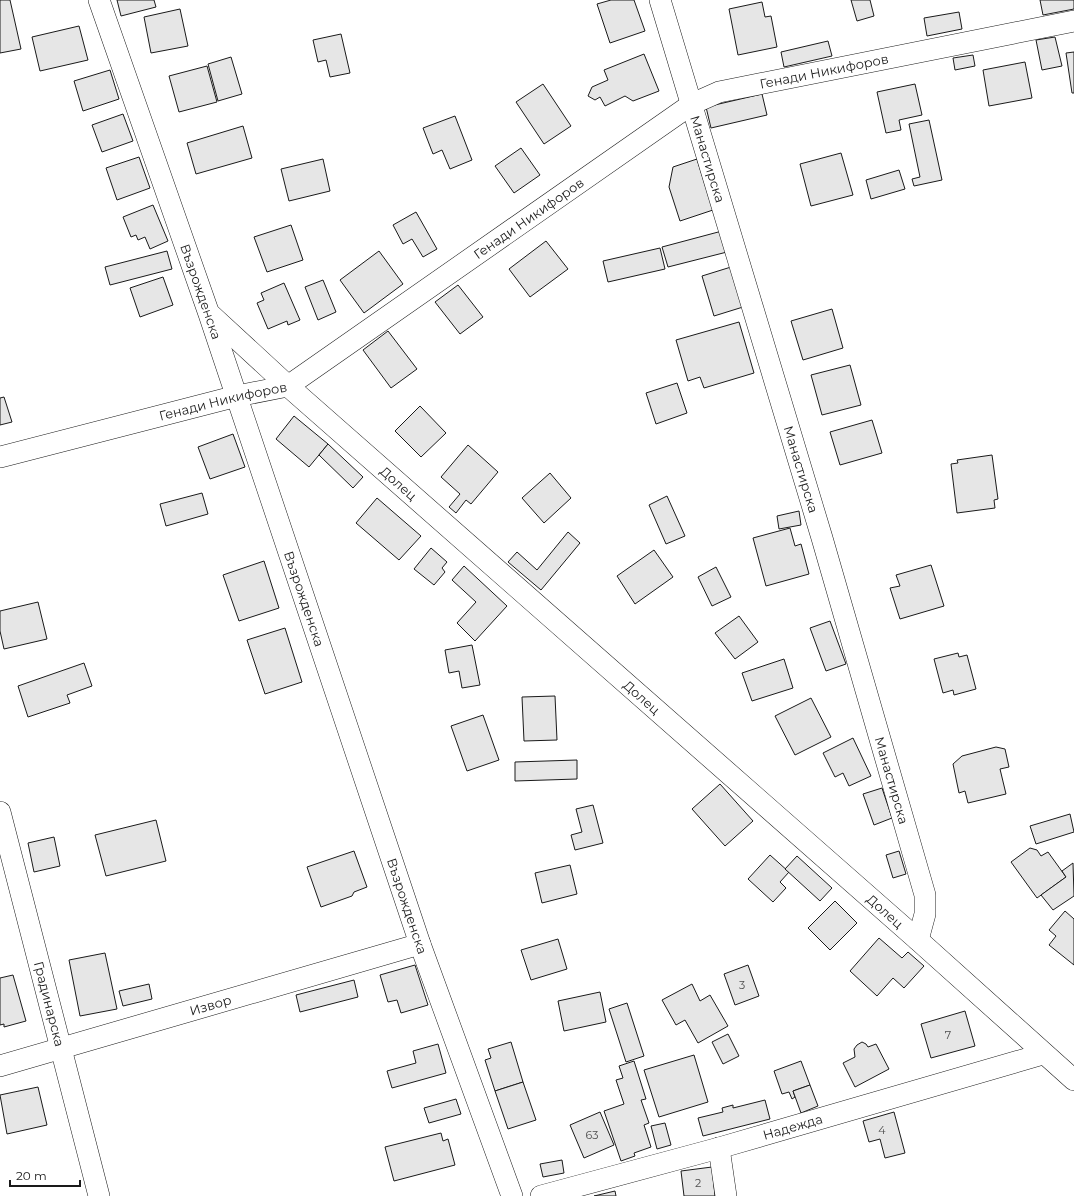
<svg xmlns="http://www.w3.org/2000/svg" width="1074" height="1196" viewBox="0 0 1074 1196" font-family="Montserrat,sans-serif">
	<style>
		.building { fill: #e6e6e6; stroke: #1a1a1a }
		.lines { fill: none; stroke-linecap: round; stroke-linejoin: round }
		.street-casing { stroke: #1a1a1a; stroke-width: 22 }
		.street { stroke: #fff; stroke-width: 21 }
		.labels { text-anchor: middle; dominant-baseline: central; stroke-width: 3; stroke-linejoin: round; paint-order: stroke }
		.number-label { font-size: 11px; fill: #4d4d4d }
		.street-label { font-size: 13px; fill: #1a1a1a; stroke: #fff }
	</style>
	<rect width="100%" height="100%" fill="#fff"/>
	<g class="building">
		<path d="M 0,0 L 10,0 L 21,49 L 0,53 Z"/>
		<path d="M 117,0 L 154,0 L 156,7 L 121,16 Z"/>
		<path d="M 611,0 L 634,0 L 645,31 L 610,43 L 597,4 Z"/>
		<path d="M 851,0 L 870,0 L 874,16 L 857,21 Z"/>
		<path d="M 1040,0 L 1074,0 L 1074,9 L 1043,15 Z"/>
		<path d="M 762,2 L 765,17 L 771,16 L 777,47 L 738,55 L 729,9 Z"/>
		<path d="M 180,9 L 188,46 L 151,53 L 144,17 Z"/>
		<path d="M 959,12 L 962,29 L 927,36 L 924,18 Z"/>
		<path d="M 79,26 L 88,60 L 40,71 L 32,37 Z"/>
		<path d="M 341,34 L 350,73 L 330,77 L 326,60 L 318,62 L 313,40 Z"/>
		<path d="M 1055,37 L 1062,66 L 1042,70 L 1036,40 Z"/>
		<path d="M 828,41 L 832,56 L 784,67 L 781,52 Z"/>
		<path d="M 1074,52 L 1074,93 L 1072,93 L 1066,53 Z"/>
		<path d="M 644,54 L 659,91 L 633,101 L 625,96 L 605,106 L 600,97 L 595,100 L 588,96 L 592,87 L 608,80 L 604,70 Z"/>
		<path d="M 973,55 L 975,66 L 955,70 L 953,58 Z"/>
		<path d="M 231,57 L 242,94 L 218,101 L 208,64 Z"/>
		<path d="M 1025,62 L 1032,98 L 989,106 L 983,70 Z"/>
		<path d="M 207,66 L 217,102 L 179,112 L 169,76 Z"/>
		<path d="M 110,70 L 119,99 L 83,111 L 74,81 Z"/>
		<path d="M 543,84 L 571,126 L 544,144 L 516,102 Z"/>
		<path d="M 915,84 L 922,115 L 899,120 L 901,130 L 886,133 L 877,92 Z"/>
		<path d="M 762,94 L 767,115 L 711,128 L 706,107 Z"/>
		<path d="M 123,114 L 133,141 L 102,152 L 92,125 Z"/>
		<path d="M 455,116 L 472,160 L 450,169 L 442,150 L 433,154 L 423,128 Z"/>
		<path d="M 929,120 L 942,180 L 914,186 L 912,179 L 920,177 L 909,124 Z"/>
		<path d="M 243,126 L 252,158 L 196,174 L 187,143 Z"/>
		<path d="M 521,148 L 540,175 L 514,193 L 495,166 Z"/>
		<path d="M 841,153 L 853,195 L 811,206 L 800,164 Z"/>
		<path d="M 139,157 L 150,188 L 117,200 L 106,168 Z"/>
		<path d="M 323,159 L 330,191 L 289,201 L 281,169 Z"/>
		<path d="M 697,159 L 713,210 L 680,221 L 669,187 L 673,167 Z"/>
		<path d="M 899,170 L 905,189 L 871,199 L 866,180 Z"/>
		<path d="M 153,205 L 168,241 L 150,249 L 145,237 L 138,240 L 136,235 L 131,237 L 123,217 Z"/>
		<path d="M 416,212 L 437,249 L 423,257 L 412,239 L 403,244 L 393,225 Z"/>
		<path d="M 291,225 L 303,260 L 267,272 L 254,237 Z"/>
		<path d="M 722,231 L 727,252 L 668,267 L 662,247 Z"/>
		<path d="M 546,241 L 568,269 L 530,297 L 509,269 Z"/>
		<path d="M 660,248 L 665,269 L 608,282 L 603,261 Z"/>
		<path d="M 167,251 L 172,269 L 110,285 L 105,267 Z"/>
		<path d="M 379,251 L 403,284 L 364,313 L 340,280 Z"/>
		<path d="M 731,267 L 743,307 L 714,316 L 702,276 Z"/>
		<path d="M 163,277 L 173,305 L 140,317 L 130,288 Z"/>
		<path d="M 323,280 L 336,312 L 318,320 L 305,287 Z"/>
		<path d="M 284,283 L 300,320 L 288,325 L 287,321 L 268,329 L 257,303 L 264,300 L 261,293 Z"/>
		<path d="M 458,285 L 483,317 L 460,334 L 435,302 Z"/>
		<path d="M 832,309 L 843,348 L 803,360 L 791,321 Z"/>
		<path d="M 739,322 L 754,373 L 704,388 L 700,377 L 688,381 L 676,340 Z"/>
		<path d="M 388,331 L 417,369 L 391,388 L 363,350 Z"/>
		<path d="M 850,365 L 861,405 L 822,415 L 811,375 Z"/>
		<path d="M 677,383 L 687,413 L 656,424 L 646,393 Z"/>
		<path d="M 4,397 L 12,422 L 0,425 L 0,398 Z"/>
		<path d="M 420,406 L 446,433 L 421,457 L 395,431 Z"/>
		<path d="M 294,416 L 328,444 L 309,467 L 276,439 Z"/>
		<path d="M 872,420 L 882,453 L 840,465 L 830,432 Z"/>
		<path d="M 233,434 L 245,467 L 210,479 L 198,447 Z"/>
		<path d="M 328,444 L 363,477 L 353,488 L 319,455 Z"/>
		<path d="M 468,445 L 498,472 L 471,504 L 466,500 L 456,513 L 449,507 L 460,494 L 441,477 Z"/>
		<path d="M 992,455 L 998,499 L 994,500 L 995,508 L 957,513 L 951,464 L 958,463 L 957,460 Z"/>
		<path d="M 550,473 L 571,498 L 544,523 L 522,498 Z"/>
		<path d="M 202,493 L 208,514 L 166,526 L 160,504 Z"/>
		<path d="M 667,496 L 685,536 L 666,544 L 649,505 Z"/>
		<path d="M 377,498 L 421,536 L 399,560 L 356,523 Z"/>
		<path d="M 799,511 L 801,525 L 779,529 L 777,516 Z"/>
		<path d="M 790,528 L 795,546 L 801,544 L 809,574 L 766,586 L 753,538 Z"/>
		<path d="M 568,532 L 580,543 L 541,590 L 508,562 L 517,552 L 537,570 Z"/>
		<path d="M 431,548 L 447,562 L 442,568 L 445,572 L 434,585 L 414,569 Z"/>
		<path d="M 654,550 L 673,577 L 635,604 L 617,576 Z"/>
		<path d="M 264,561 L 279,608 L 239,621 L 223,575 Z"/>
		<path d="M 931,565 L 944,606 L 900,619 L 890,588 L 900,586 L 896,575 Z"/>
		<path d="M 464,566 L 507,606 L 475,641 L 457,623 L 476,602 L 452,580 Z"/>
		<path d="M 716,567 L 731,597 L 712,606 L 698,577 Z"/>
		<path d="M 38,602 L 47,639 L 4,649 L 0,631 L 0,611 Z"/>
		<path d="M 739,616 L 758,642 L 735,659 L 715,633 Z"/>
		<path d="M 830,621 L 846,664 L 826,671 L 810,628 Z"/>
		<path d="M 285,628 L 302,682 L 265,694 L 247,640 Z"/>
		<path d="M 472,645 L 480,685 L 462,688 L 459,671 L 449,673 L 445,650 Z"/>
		<path d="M 958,653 L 959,657 L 967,655 L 976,689 L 954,695 L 953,690 L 943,693 L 934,659 Z"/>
		<path d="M 784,659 L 793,688 L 752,701 L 742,673 Z"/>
		<path d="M 84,663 L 92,686 L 67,695 L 70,703 L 28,717 L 18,686 Z"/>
		<path d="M 555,696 L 557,740 L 524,741 L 522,697 Z"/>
		<path d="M 811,698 L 831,737 L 795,755 L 775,716 Z"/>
		<path d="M 483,715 L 499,760 L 467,771 L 451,726 Z"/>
		<path d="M 853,738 L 871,776 L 849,786 L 843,773 L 835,777 L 823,753 Z"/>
		<path d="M 996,747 L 1005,749 L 1009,767 L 1000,769 L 1006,794 L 968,803 L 965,791 L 959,793 L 953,764 L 962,756 Z"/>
		<path d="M 577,760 L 577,779 L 515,781 L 515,762 Z"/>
		<path d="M 720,784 L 753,821 L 725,846 L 692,809 Z"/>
		<path d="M 882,788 L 892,818 L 874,825 L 863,794 Z"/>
		<path d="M 593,805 L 603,843 L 575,850 L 571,835 L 582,832 L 576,809 Z"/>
		<path d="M 1070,814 L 1074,832 L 1036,844 L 1030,826 Z"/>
		<path d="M 156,820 L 166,861 L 106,876 L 95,835 Z"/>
		<path d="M 54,837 L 60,866 L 34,872 L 28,843 Z"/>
		<path d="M 1030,848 L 1037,850 L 1041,856 L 1048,852 L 1066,877 L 1037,898 L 1011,862 Z"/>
		<path d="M 354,851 L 367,887 L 354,892 L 352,896 L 321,907 L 307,867 Z"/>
		<path d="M 899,851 L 906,874 L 893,878 L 886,855 Z"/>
		<path d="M 770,855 L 789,872 L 780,882 L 786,888 L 773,902 L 748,879 Z"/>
		<path d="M 797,856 L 832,888 L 820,901 L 785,869 Z"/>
		<path d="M 1073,863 L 1074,896 L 1053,910 L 1041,895 L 1066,877 L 1062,871 Z"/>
		<path d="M 570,865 L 577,894 L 542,903 L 535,873 Z"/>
		<path d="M 835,901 L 857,923 L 830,950 L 808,928 Z"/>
		<path d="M 1065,911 L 1074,919 L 1074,965 L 1049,945 L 1056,936 L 1049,930 Z"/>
		<path d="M 879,938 L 902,958 L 908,952 L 924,966 L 904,988 L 893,978 L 877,996 L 850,971 Z"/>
		<path d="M 558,939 L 567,969 L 531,980 L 521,950 Z"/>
		<path d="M 105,953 L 117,1009 L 80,1016 L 69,960 Z"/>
		<path d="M 415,965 L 428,1005 L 401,1013 L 397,1000 L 388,1002 L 380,975 Z"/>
		<path d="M 748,965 L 759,996 L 735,1005 L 724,974 Z"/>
		<path d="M 13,975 L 26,1021 L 4,1027 L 4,1024 L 0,1025 L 0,978 Z"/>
		<path d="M 354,980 L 358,997 L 300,1012 L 296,995 Z"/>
		<path d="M 149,984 L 152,999 L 123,1006 L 119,991 Z"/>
		<path d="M 692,984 L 700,1001 L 710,995 L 728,1026 L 698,1043 L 685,1020 L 676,1025 L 662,1000 Z"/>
		<path d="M 600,992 L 606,1022 L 564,1031 L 558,1001 Z"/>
		<path d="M 627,1003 L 644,1056 L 626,1062 L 609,1009 Z"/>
		<path d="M 965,1011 L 975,1046 L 931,1058 L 921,1024 Z"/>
		<path d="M 728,1034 L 739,1056 L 723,1064 L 712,1042 Z"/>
		<path d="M 511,1042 L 523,1082 L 495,1091 L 485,1060 L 491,1058 L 488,1049 Z"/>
		<path d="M 862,1042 L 866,1044 L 868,1047 L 876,1044 L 889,1069 L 855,1087 L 843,1063 L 855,1057 L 854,1049 L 857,1045 Z"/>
		<path d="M 438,1044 L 446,1073 L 392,1088 L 387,1071 L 416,1063 L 413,1051 Z"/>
		<path d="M 694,1055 L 708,1102 L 659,1117 L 644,1070 Z"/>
		<path d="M 634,1061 L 646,1099 L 641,1100 L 649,1123 L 644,1125 L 651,1147 L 634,1153 L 635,1156 L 621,1161 L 604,1111 L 624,1104 L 616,1080 L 623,1078 L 619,1066 Z"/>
		<path d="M 801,1061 L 810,1085 L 793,1091 L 795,1097 L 792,1099 L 789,1092 L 782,1094 L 774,1071 Z"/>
		<path d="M 523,1082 L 536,1120 L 508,1129 L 495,1091 Z"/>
		<path d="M 810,1085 L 818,1106 L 801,1113 L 793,1091 Z"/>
		<path d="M 38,1087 L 47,1125 L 7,1134 L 0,1095 Z"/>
		<path d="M 456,1099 L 461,1114 L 429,1123 L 424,1108 Z"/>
		<path d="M 765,1100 L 770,1119 L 703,1136 L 698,1118 L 723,1112 L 722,1108 L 733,1105 L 733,1108 Z"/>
		<path d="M 600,1112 L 614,1145 L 584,1158 L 570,1125 Z"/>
		<path d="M 894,1112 L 905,1153 L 885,1158 L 880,1139 L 869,1142 L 863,1121 Z"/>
		<path d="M 665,1123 L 671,1145 L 657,1149 L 651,1126 Z"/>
		<path d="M 441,1133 L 443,1141 L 448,1139 L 455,1165 L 394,1181 L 385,1147 Z"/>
		<path d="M 562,1160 L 564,1173 L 543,1177 L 540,1164 Z"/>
		<path d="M 712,1167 L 715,1196 L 684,1196 L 681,1171 Z"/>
		<path d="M 615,1191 L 616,1196 L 594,1196 Z"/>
	</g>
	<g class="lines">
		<defs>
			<g id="street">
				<path id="s1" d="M 99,0 L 209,314 L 420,944 L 512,1196"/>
				<path id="s2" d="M 660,0 L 822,538 L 925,895 L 925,914 L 918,940"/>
				<path id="s3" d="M 211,315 L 288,386 L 918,940 L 1074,1080"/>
				<path id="s4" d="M 0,457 L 237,396 L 288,386 L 692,104 L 719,92 L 1074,21"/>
				<path id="s5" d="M 0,812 L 99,1196"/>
				<path id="s6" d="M 0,1066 L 420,944"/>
				<path d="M 719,1148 L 726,1196"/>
				<path id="s7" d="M 541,1196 L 719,1148 L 1043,1054"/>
			</g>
		</defs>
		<use href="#street" class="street-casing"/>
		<use href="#street" class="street"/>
	</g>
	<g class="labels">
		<g class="number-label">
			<text x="742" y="985">3</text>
			<text x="948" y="1035">7</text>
			<text x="882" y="1130">4</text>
			<text x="592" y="1135">63</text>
			<text x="698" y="1183">2</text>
		</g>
		<g class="street-label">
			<text stroke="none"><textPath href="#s4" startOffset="926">Генади Никифоров</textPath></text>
			<text stroke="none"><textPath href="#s2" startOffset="166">Манастирска</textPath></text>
			<text stroke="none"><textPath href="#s4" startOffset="590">Генади Никифоров</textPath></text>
			<text stroke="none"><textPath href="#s1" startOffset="309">Възрожденска</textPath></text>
			<text stroke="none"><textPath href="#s4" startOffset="230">Генади Никифоров</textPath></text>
			<text stroke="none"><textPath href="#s2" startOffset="490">Манастирска</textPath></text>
			<text stroke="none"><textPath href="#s3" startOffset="252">Долец</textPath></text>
			<text stroke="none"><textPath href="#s1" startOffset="633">Възрожденска</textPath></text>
			<text stroke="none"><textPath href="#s3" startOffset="576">Долец</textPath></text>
			<text stroke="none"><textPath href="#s2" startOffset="814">Манастирска</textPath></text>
			<text stroke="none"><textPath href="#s1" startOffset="957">Възрожденска</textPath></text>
			<text stroke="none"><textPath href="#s3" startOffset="900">Долец</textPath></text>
			<text stroke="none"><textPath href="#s5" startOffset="198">Градинарска</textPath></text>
			<text stroke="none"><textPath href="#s6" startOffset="219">Извор</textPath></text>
			<text stroke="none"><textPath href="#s7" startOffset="261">Надежда</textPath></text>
		</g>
	</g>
	<path d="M10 1180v6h70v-6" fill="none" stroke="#1a1a1a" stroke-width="2"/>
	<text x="16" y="1180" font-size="12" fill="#1a1a1a" stroke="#ffffff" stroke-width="3" paint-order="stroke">20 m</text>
</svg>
